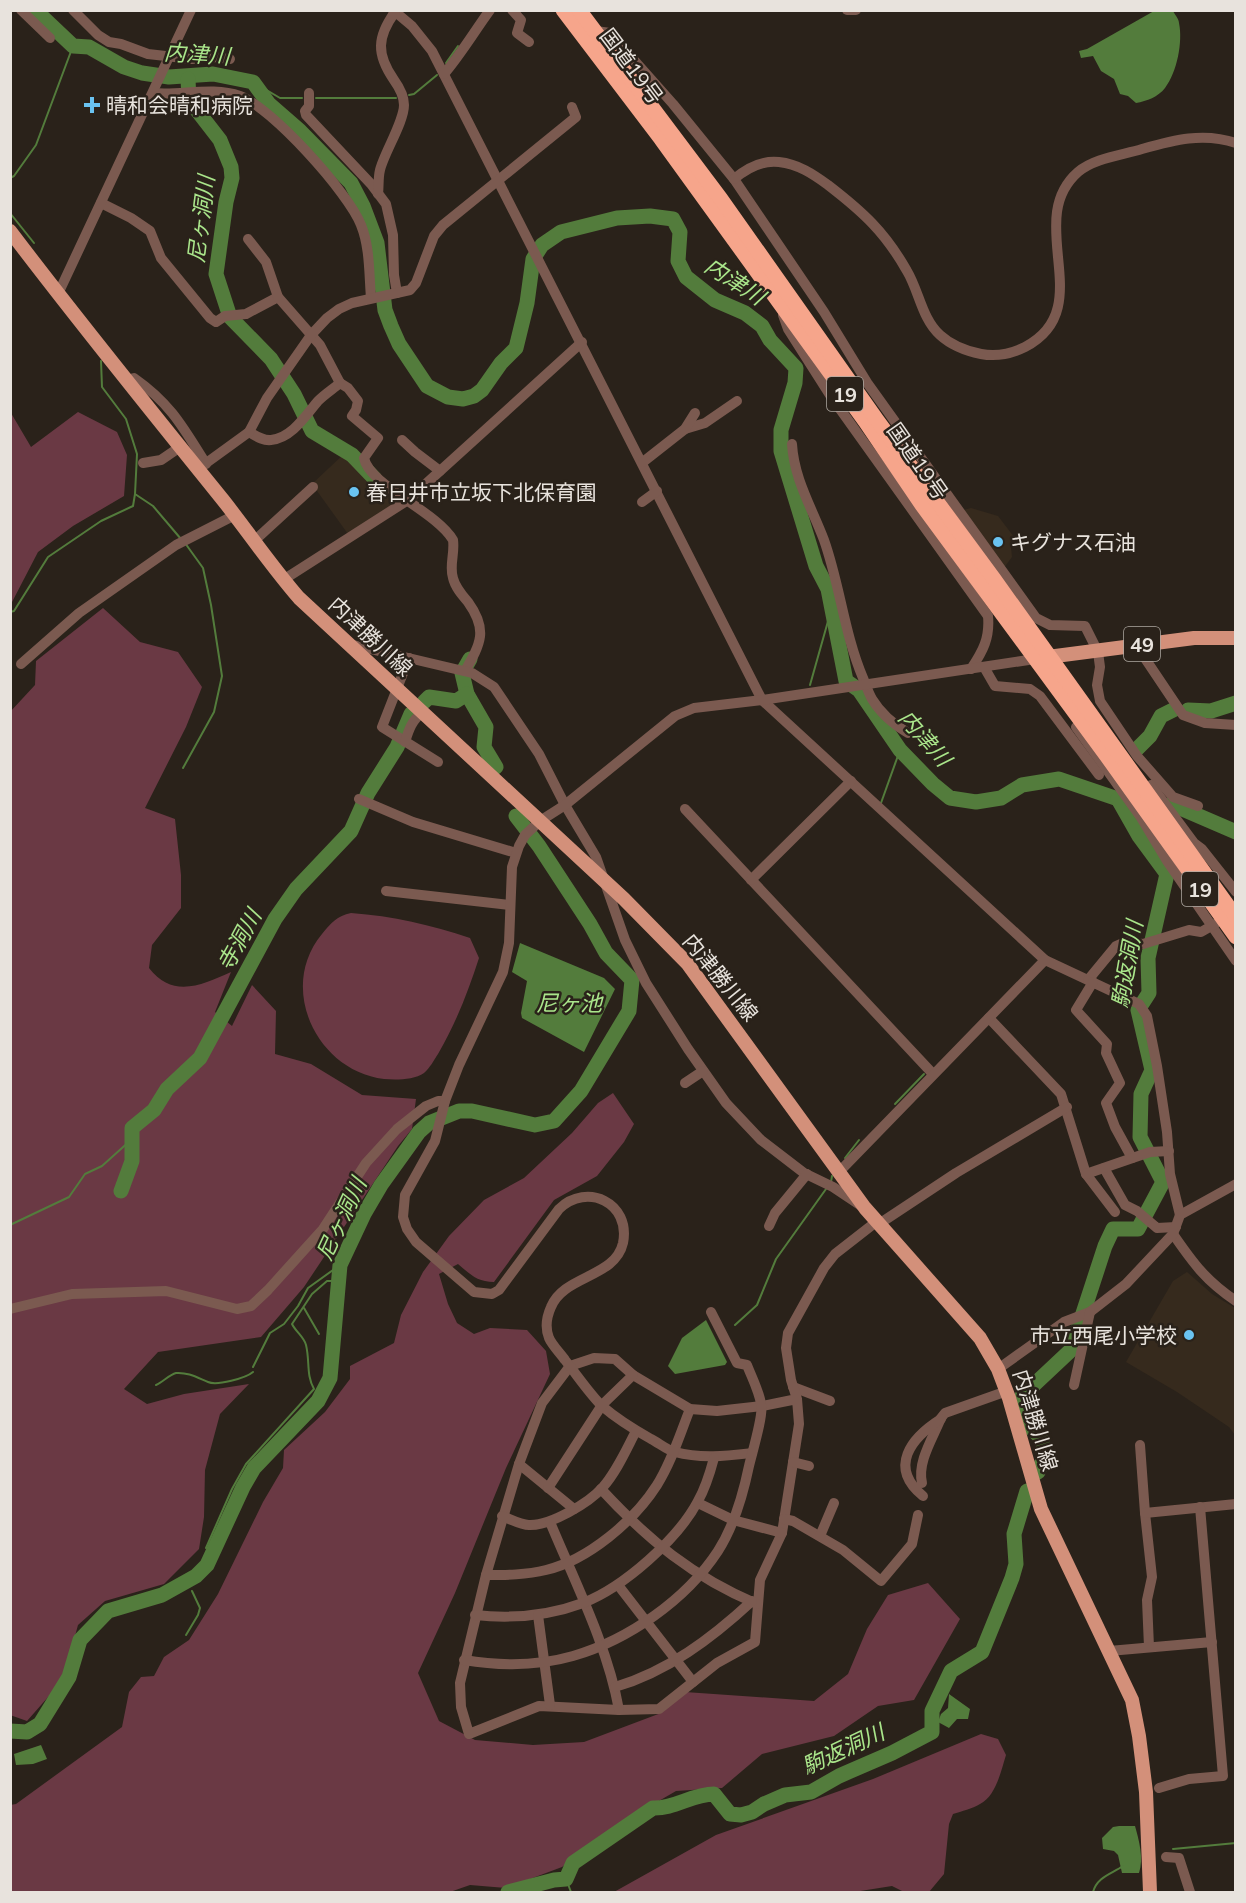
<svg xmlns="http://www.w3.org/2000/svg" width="1246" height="1903" viewBox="0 0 1246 1903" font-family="Mulish,'Noto Sans JP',sans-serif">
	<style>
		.built { fill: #362a1d }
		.green { fill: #6a3944 }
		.water { fill: #537c3c }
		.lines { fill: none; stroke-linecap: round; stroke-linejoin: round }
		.stream { stroke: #537c3c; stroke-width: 2 }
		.river { stroke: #537c3c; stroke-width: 15 }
		.minor { stroke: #7b5a50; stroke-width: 10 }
		.major { stroke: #d3907a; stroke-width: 14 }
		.highway { stroke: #f6a58b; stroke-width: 15 }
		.poi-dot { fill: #6ac3f1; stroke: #2a221a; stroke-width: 2 }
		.labels { text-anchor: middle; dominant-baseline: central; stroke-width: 5; stroke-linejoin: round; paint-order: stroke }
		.shield { fill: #2a221a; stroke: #afa9a2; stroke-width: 1.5 }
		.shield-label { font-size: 20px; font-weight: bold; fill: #e8e3dd }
		.street-label { font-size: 21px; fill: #e8e3dd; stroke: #2a221a }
		.poi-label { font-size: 21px; fill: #e8e3dd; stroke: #2a221a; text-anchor: start }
		.water-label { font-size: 22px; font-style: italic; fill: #aae68b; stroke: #2a221a }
	</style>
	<rect width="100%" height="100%" fill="#2a221a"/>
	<g class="built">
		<path d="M 345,453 L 353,458 L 377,484 L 402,501 L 348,534 L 312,484 Z"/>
		<path d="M 971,508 L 998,516 L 1014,537 L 1011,547 L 1012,557 L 1003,569 L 959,511 Z"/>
		<path d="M 1187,1272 L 1212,1294 L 1235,1308 L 1235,1435 L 1229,1427 L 1177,1392 L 1126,1362 L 1173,1281 Z"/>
	</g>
	<g class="green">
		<path d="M 78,412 L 117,432 L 127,455 L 124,496 L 73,526 L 38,552 L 11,604 L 11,413 L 31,447 Z"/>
		<path d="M 103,608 L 140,642 L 178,652 L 202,687 L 186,727 L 145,808 L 175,819 L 181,875 L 181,908 L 152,945 L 149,968 C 173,999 202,985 231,972 L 215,1012 L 232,1026 L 252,985 L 276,1011 L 275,1054 L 311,1064 L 362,1095 L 416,1099 L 412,1129 L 398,1146 L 304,1287 L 261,1337 L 158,1352 L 124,1389 L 147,1404 L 184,1394 L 249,1384 L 220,1414 L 205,1470 L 204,1517 L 199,1549 L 164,1584 L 105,1601 L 78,1625 L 63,1680 L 27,1721 L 10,1715 L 10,712 L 35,685 L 36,661 Z"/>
		<path d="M 351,913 C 393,916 431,925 470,938 L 479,958 C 468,992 456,1023 438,1054 C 434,1060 430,1068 424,1073 C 414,1080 396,1080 384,1079 C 317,1071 277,988 322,934 C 331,923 337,916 351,913 Z"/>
		<path d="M 613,1093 L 634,1124 L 624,1142 L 597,1176 L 554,1200 L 494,1282 C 477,1282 470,1274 458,1264 L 439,1274 L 448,1304 L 457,1323 L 474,1334 L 490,1328 L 527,1330 L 546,1351 L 550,1374 L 506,1468 L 455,1593 L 418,1673 L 439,1721 L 475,1740 L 533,1745 L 584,1742 L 661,1713 L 685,1692 L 814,1701 L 848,1674 L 867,1629 L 888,1595 L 928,1583 L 960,1619 L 914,1700 L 878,1706 L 834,1736 L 762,1754 L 722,1788 L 676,1791 L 614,1827 L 562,1867 L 506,1888 L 470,1885 L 450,1892 L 11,1892 L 10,1805 L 16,1804 L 122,1727 L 129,1692 L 141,1677 L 154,1676 L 164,1657 L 189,1640 L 218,1594 L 263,1502 L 283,1468 L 284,1450 L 325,1412 L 350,1379 L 350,1366 L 394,1343 L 401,1315 L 423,1272 L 449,1236 L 484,1200 L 524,1178 L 572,1133 L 598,1103 Z"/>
		<path d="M 981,1734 L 998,1739 L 1006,1755 C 1001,1771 996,1796 980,1804 C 972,1809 962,1811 953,1814 L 949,1824 L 944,1874 L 929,1892 L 904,1892 L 892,1886 L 854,1892 L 614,1892 L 716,1835 L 873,1779 Z"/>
	</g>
	<g class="water">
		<path d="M 1154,11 L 1173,11 C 1175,15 1179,19 1179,23 C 1183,42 1177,72 1165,88 C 1158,97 1147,101 1136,103 L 1128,96 L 1120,94 L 1114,79 L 1101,71 L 1093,56 L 1081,58 L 1079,51 L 1087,49 Z"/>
		<path d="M 520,943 L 604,978 L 615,989 L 584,1052 L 522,1018 L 521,1013 L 527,981 L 512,972 Z"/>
		<path d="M 706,1320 L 727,1362 L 725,1365 L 675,1374 L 668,1366 L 682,1338 Z"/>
		<path d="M 949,1694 L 970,1709 L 968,1719 L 957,1719 L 949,1728 L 938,1722 L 941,1714 L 948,1708 Z"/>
		<path d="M 41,1745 L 47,1759 L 33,1764 L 16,1765 L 14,1754 Z"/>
		<path d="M 1119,1826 L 1135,1826 C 1139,1840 1144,1859 1139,1873 L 1122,1873 L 1118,1855 L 1114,1851 L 1103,1849 L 1102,1838 L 1113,1827 Z"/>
	</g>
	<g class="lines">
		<g class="stream">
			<path d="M 446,63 L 458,46"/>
			<path d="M 253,82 L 280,98 L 302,98"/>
			<path d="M 409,95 L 414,94 L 437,75"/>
			<path d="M 316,98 L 396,98"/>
			<path d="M 10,178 L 14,176 L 36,145 L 73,46"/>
			<path d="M 10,213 L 34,243"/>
			<path d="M 101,361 L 102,387 L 126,419 L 137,454 L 135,494 L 153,506 L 181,539"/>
			<path d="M 10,612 L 14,611 L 48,557 L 101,521 L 133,506 L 135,494"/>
			<path d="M 810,685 L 832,607"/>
			<path d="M 183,768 L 214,712 L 222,676 L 211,605 L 203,568 L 185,543"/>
			<path d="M 881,803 L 900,750"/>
			<path d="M 895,1104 L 924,1074"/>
			<path d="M 845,1158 L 859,1140"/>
			<path d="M 831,1182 L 832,1176"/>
			<path d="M 10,1225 L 69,1197 L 85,1174 L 102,1166 L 132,1139"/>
			<path d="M 304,1308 L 319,1334"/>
			<path d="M 735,1325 L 757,1305 L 776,1259 L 826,1189"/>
			<path d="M 253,1367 L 270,1333 L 284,1324 L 298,1306 L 308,1288 L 340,1265"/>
			<path d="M 156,1385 C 163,1382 169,1375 176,1373 C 188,1372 198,1378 208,1382 C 217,1386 246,1378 253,1372"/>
			<path d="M 206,1548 L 232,1489 L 246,1464 L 314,1389 C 306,1375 310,1361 306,1345 C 304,1337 296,1332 292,1324 L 312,1294 L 327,1281 L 337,1281"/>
			<path d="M 186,1635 L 198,1615 L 200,1608 L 192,1591"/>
			<path d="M 1173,1849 L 1236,1843"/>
			<path d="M 566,1879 L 571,1892"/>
			<path d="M 1093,1892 C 1097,1877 1111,1874 1123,1866"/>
		</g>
		<g class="river">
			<path d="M 35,10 L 73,46 L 89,47 L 124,67 L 142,73 L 169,77 L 213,74 L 253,82 L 269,104 L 300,131 L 351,183 L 363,206 L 377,243 L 385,310 L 391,326 L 399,344 L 427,386 L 448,397 L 463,399 L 474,396 L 482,390 L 501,363 L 516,348 L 527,303 L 533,259 L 542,245 L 561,232 L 617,218 L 650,216 L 673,219 L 680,232 L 678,261 L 686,277 L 715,300 L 745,313 L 762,326 L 770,340 L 796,368 L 795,383 L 781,430 L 781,451 L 816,566 L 828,589 L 846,681 L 859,690 L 900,750 L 933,784 L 950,798 L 976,802 L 1001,798 L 1022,785 L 1059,779 L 1118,799 L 1178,807 L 1236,832"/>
			<path d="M 188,79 L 189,100 L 220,140 L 231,167 L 232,178 L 226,202 L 216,274 L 230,317 L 271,359 L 294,394 L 312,431 L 352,455 L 375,479"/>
			<path d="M 470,659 L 462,673 L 467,694 L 486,727 L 484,747 L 496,767"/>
			<path d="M 424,702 L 429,697 L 456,701 L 467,694"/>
			<path d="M 1188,710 L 1211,711 L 1236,703"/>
			<path d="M 1137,749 L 1150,736 L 1161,716 L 1175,709"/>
			<path d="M 121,1191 L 132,1161 L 132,1128 L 154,1110 L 167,1089 L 200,1058 L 275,919 L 296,889 L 351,831 L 368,793 L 397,747 L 411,714"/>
			<path d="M 1038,1472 L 1046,1453 L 1041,1438 L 1028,1425 L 1021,1402 L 1022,1396 L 1071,1350 L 1105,1246 L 1113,1229 L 1138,1229 L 1163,1182 L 1140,1137 L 1141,1094 L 1152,1070 L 1138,1010 L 1149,993 L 1148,958 L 1167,874 L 1139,836 L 1118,799"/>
			<path d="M 10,1731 L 27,1732 L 40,1724 L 69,1677 L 80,1640 L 108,1611 L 162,1595 L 196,1576 L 207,1565 L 243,1487 L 254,1468 L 318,1401 L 330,1378 L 340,1265 L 364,1214 L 381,1185 L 419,1132 L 429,1123 L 459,1111 L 472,1111 L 535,1125 L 554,1121 L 581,1091 L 629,1011 L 632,980 L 606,953 L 590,924 L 539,846 L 516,816"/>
			<path d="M 508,1892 L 554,1880 L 566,1879 L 573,1863 L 653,1808 C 674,1809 692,1794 714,1794 L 730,1814 L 741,1815 L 752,1812 L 764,1804 L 785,1795 L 811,1792 L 839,1776 L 892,1753 L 932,1732 L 932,1711 L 951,1671 L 982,1652 L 1012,1578 L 1016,1564 L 1014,1534 L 1027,1491"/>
		</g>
		<g class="minor">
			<path d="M 21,10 L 50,38"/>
			<path d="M 73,10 L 98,35 L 109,42 L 121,44 L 148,54 L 192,59 L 213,57 L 230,59"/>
			<path d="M 393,10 L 412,26 L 432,51 L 762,700 L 1045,960 L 1139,1004 L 1147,1016 L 1157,1066 L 1167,1132 L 1170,1174 L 1180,1215"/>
			<path d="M 512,10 L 521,20 L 517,33 L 529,42"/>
			<path d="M 847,10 L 856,10"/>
			<path d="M 596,31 L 610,33 L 673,104 L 734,179 L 824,312 L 868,384 L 1036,618 L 1050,625 L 1085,626 L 1098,652 L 1100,667 L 1097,685 L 1100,701 L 1137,756 L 1173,797 L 1198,806"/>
			<path d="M 444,74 C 461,54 474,32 490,10"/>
			<path d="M 153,93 C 181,96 212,86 240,96 C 271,107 349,193 361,225 C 370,247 369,274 371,298"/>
			<path d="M 309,93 L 309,106 L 305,111 L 306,115 L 371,184 L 386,204 L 393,235 L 394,275 L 397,293"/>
			<path d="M 734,179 C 747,168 762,160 779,162 C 798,164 813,174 828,185 C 863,212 885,232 907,271 C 919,291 922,319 940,335 C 952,346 966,351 981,354 C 997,357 1011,354 1025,347 C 1100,308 1022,221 1078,172 C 1094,158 1123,155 1142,149 C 1174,140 1203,132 1236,143"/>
			<path d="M 378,194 C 379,186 378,178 380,170 C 384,153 404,122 404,105 C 404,95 399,87 394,80 C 376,54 377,37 395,12"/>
			<path d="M 101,203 L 131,218 L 150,231 L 161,258 L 210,318 L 216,322 L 225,316 L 246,314 L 278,297"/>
			<path d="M 248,239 L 266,262 L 278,297 L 320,345 L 340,383"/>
			<path d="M 58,294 L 191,10"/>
			<path d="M 783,315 L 788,329 L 830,395 L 988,616 C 990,638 983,651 971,669"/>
			<path d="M 126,380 L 134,378 C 170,403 183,427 206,464"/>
			<path d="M 685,429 L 705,423 L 737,401"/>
			<path d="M 249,432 C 256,436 263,441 271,440 C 292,438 306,415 318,401 C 325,394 333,389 340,383 L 348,388 L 358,401 L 356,410 L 352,416 L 378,438 L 364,458 C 369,485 436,511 453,540 C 455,553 449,566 453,578 C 455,587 462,595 468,602 C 488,630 481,643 465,671"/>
			<path d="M 402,440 L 415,452 L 440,471"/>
			<path d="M 792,444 C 794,479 812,508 824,540 C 840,585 844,633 863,678 C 866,685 868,692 872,699 C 881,714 893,724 908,733"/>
			<path d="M 643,462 L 685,429 L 695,413"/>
			<path d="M 143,463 L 161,460 L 180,447"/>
			<path d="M 198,469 L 249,432 L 267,398 L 311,335 L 327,318 L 339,309 L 352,303 L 410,290 L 416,283 L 434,236 L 443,225 L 576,117 L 572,107"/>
			<path d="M 642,502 L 657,491"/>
			<path d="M 254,541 L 313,487"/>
			<path d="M 283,580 L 408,500 L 582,342"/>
			<path d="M 349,644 L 472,673 L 494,687 L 539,754 L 565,805 L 596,857 L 625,940 L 646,983 L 688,1049 L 726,1103 L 761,1140 L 804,1173 L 833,1187 L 860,1205"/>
			<path d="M 1136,645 L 1183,715 L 1205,723 L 1236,725"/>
			<path d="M 409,658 L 382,727 L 438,762"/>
			<path d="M 21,664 L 79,613 L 176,545 L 235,515"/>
			<path d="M 984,667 L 995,686 L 1030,689 L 1040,696 L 1099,775"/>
			<path d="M 1076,727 L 1140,816 L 1167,861 L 1236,961"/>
			<path d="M 405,742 C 409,729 412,720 423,712"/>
			<path d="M 1151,785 L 1194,843 L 1202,849 L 1236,892"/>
			<path d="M 359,799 L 413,822 L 516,853"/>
			<path d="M 685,809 L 933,1074"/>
			<path d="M 751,880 L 851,781"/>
			<path d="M 386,891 L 510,905"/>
			<path d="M 1088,980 L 1116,946 L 1125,942 L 1143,944 L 1189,930 L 1201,932 L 1215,924"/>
			<path d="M 1093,982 L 1076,1010 L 1107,1044 L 1106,1053 L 1120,1083 L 1106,1103 L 1115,1127 L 1132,1158"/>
			<path d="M 989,1018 L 1061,1094 L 1086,1174 L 1115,1212"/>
			<path d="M 685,1083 L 703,1071"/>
			<path d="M 1104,1168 L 1125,1205 L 1137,1211 L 1157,1228 L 1176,1227"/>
			<path d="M 840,1171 L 1045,960"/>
			<path d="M 1086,1174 L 1150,1152 L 1169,1151"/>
			<path d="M 879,1224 L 956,1173 L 1067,1107"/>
			<path d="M 769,1226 L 775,1213 L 807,1174"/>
			<path d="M 1173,1234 C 1193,1263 1206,1281 1236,1301"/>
			<path d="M 10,1309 L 72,1294 L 166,1291 L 237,1309 L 251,1306 L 268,1290 L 323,1229 L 366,1163 L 397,1129 L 426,1106 L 438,1101 L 445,1101"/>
			<path d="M 998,1369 L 1064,1322 L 1090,1312 L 1126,1284 L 1173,1234 L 1180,1215 L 1236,1184"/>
			<path d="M 1074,1385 L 1090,1312"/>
			<path d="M 793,1387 L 830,1401"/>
			<path d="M 797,1399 L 762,1406 L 717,1411 L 690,1409 L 633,1375 L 615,1359 L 594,1358 L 570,1366 L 542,1403 L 519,1464 L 486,1575 L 460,1683 L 461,1707 L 469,1734 L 539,1706 L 619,1710 L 659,1709 L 717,1663 L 755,1642 L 760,1580 L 782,1533 L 799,1424 L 797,1399 L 791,1380 L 786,1348 L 788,1333 L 824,1268 L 835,1254 L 876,1222"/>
			<path d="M 1140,1445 L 1145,1513 L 1152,1577 L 1147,1600 L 1149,1647"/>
			<path d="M 752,1453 C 726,1456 701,1459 675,1452 C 667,1450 659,1443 651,1439 C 635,1430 617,1419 602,1406 C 589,1393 577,1375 565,1360 C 560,1353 552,1345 549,1338 C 545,1328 547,1316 551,1307 C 564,1275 615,1278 623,1243 C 631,1203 587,1182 559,1209 L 499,1290 L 492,1294 L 474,1292 L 416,1242 L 407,1229 L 403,1217 L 405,1195 L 435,1141 L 445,1101 L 459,1065 L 503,972 L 509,943 L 512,867 L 519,846 L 525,835 L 540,821 L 565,805 L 675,716 L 694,708 L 762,700 L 1035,659"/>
			<path d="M 793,1462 L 809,1466"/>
			<path d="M 519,1464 L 574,1509"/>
			<path d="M 922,1483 C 917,1462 933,1438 941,1418 L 945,1413 L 1007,1391"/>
			<path d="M 548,1488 L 602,1405 L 633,1375"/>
			<path d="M 601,1489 C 648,1540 693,1577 757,1604"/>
			<path d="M 923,1496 C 888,1467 911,1438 941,1419"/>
			<path d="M 698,1503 L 733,1520 L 782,1533"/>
			<path d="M 1145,1513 L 1236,1504"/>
			<path d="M 502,1516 C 510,1519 521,1525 529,1525 C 550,1526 589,1503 603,1487 C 617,1471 626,1450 636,1431"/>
			<path d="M 784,1519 L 793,1521 L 843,1550 L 881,1581 L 912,1544 L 918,1515"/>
			<path d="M 550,1522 C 575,1582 608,1647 619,1710"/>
			<path d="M 820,1536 L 834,1503"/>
			<path d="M 486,1575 C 506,1575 526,1575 546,1570 C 588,1560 634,1521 657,1485 C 672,1461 680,1434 690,1409"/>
			<path d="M 618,1585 L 693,1682"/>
			<path d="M 475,1615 C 512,1619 548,1616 583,1603 C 624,1587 678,1539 698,1501 C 706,1487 710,1473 714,1458"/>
			<path d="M 538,1615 L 550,1705"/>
			<path d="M 1109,1651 L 1212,1642"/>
			<path d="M 464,1660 C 500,1666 538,1666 573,1656 C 628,1640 686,1600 718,1551 C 734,1526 743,1495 749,1466 C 752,1453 764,1414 761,1404 C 759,1391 752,1378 747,1365 L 737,1363 L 711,1312"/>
			<path d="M 615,1687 C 667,1672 712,1638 752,1601"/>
			<path d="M 1159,1788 L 1189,1779 L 1223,1776 L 1200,1507"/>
			<path d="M 1166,1857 L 1179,1858 L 1190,1892"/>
		</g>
		<g class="major">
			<path d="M 10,231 C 79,322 151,411 223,500 C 249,533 272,567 299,598 L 624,899 L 687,963 L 865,1208 L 980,1338 L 998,1369 L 1009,1398 L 1041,1509 L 1132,1700 L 1139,1736 L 1146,1792 L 1150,1892"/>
			<path d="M 1040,658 L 1194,638 L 1236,638"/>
		</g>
		<g class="highway">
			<path d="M 563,10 L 661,139 L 865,421 L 922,505 L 1106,755 L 1236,937"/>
			<path d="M 579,10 L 721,199 L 877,420 L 994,579 L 1236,917"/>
		</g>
	</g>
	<g class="poi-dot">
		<path d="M89 96h6v6h6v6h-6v6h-6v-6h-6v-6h6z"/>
		<circle cx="354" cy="492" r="6"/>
		<circle cx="998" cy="542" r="6"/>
		<circle cx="1189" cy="1335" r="6"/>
	</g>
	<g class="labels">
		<g class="shield">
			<rect x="827" y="377" width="36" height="34" rx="4.5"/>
			<rect x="1124" y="627" width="36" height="34" rx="4.5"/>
			<rect x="1182" y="872" width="36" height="34" rx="4.5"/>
		</g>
		<g class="shield-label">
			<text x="845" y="394">19</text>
			<text x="1142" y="644">49</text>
			<text x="1200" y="889">19</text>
		</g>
		<g class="street-label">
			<text transform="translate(632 66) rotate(53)">国道19号</text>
			<text transform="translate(918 461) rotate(55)">国道19号</text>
			<text transform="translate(371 636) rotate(43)">内津勝川線</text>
			<text transform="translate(721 977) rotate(51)">内津勝川線</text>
			<text transform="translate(1036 1420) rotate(73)">内津勝川線</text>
		</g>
		<g class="poi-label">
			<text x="106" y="105">晴和会晴和病院</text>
			<text x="366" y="492">春日井市立坂下北保育園</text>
			<text x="1010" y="542">キグナス石油</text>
			<text x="1177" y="1335" text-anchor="end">市立西尾小学校</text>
		</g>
		<g class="water-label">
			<text transform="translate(197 54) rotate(4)">内津川</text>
			<text transform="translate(201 219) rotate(-83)">尼ヶ洞川</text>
			<text transform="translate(735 281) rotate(33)">内津川</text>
			<text transform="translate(925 738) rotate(49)">内津川</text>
			<text transform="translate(239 940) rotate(-61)">寺洞川</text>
			<text transform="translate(1127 964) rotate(-80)">駒返洞川</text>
			<text x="569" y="1003">尼ヶ池</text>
			<text transform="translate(341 1219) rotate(-65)">尼ヶ洞川</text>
			<text transform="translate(843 1749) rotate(-25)">駒返洞川</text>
		</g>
	</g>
	<rect width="1246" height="1903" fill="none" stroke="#e8e3dd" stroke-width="24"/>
</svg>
